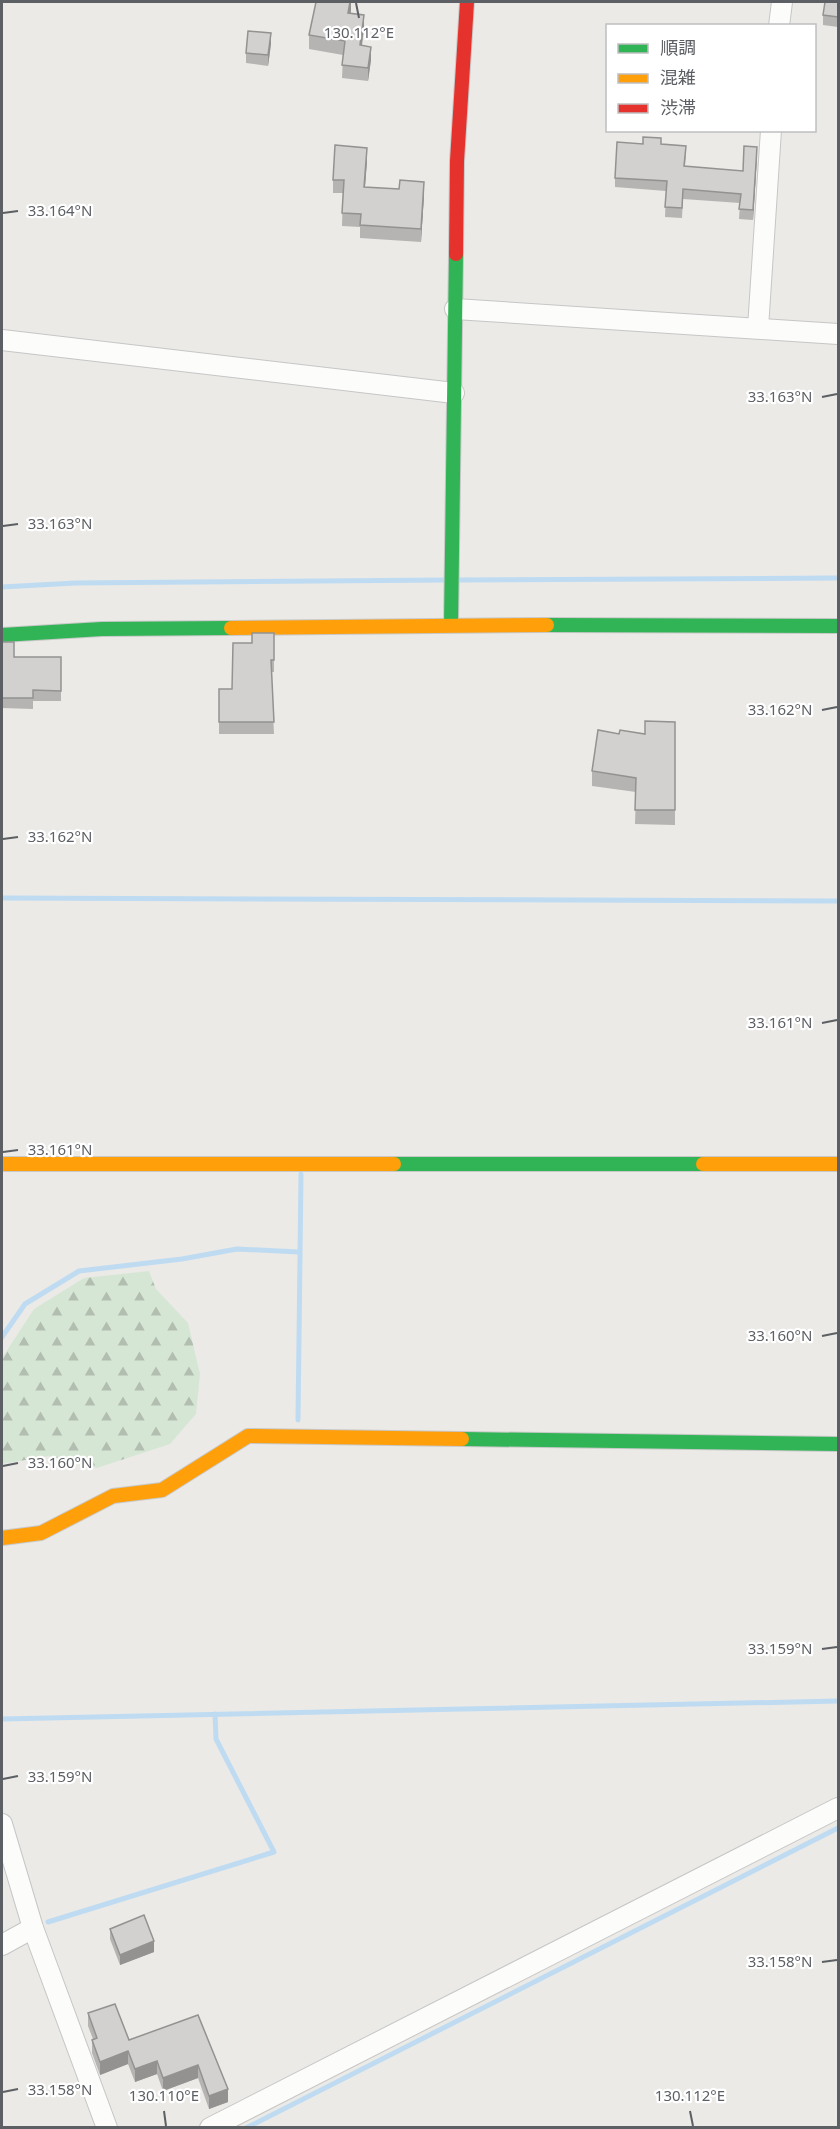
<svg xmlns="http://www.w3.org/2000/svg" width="840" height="2129" viewBox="0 0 840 2129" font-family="'Noto Sans','Noto Sans JP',sans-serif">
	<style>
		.forest { fill: url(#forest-firs) }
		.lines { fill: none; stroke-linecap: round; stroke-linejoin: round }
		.stream { stroke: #bfdbf1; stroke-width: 5 }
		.street-casing { stroke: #c6c6c6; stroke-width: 22 }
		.fast-casing { stroke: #c8c8c8; stroke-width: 16 }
		.slow-casing { stroke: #c8c8c8; stroke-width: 16 }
		.jam-casing { stroke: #c8c8c8; stroke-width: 16 }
		.street { stroke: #fcfcfb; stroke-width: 20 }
		.fast { stroke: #30b455; stroke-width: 14 }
		.slow { stroke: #ff9f0a; stroke-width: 14 }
		.jam { stroke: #e5322d; stroke-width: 14 }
		.wall { fill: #b5b4b2 }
		.shaded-wall { fill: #939291 }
		.building { fill: #d2d1cf; stroke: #939291; stroke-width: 1.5 }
		.ticks { fill: none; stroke: #5c5f63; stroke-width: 2 }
		.ticks-label { font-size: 15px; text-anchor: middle; fill: #5c5f63; stroke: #fff; stroke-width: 4.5; stroke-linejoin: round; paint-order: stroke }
	</style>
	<defs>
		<pattern id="forest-firs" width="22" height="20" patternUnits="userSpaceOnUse" patternTransform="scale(1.5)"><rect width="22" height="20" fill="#d6e6d4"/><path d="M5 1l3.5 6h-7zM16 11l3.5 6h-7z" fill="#b1beb0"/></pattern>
	</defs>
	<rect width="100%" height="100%" fill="#ebeae7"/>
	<path class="forest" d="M 149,1271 L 156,1289 L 188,1323 L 200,1374 L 196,1414 L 170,1444 L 97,1468 L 49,1456 L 2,1464 L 2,1358 L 34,1309 L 84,1278 Z"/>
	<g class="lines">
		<g class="stream">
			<path d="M 459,580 L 838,578"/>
			<path d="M 2,587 L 75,583 L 444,580"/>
			<path d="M 2,898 L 838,901"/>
			<path d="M 2,1337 L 25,1304 L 79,1271 L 182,1259 L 237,1249 L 299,1252"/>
			<path d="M 298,1420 L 301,1174"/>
			<path d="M 2,1719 L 838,1701"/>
			<path d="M 48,1922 L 274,1852 L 216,1739 L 215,1714"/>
			<path d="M 246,2128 L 838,1828"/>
		</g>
		<defs>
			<g id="street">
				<path d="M 779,26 L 782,2"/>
				<path d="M 455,309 L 838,334"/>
				<path d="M 758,328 L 771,130"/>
				<path d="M 2,340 L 454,393"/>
				<path d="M 2,1824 L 33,1928 L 107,2128"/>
				<path d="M 2,1945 L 33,1928"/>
				<path d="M 210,2128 L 838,1808"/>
			</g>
			<g id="fast">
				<path d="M 451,625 L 456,254"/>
				<path d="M 547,625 L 838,626"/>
				<path d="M 2,635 L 102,629 L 231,628"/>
				<path d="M 394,1164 L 703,1164"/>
				<path d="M 462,1439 L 838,1444"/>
			</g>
			<g id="slow">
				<path d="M 231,628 L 547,625"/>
				<path d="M 2,1164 L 394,1164"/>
				<path d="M 703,1164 L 838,1164"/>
				<path d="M 2,1538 L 41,1533 L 113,1496 L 162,1490 L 248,1436 L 462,1439"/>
			</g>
			<path id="jam" d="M 456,254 L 457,161 L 467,2"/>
		</defs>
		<use href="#street" class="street-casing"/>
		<use href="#fast" class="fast-casing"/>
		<use href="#slow" class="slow-casing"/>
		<use href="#jam" class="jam-casing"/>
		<use href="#street" class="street"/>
		<use href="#fast" class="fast"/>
		<use href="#slow" class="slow"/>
		<use href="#jam" class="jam"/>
	</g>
	<g class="wall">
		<path d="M 351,2 L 351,13 L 364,28 L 362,46 L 371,60 L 368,81 L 342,78 L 343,55 L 309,49 L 309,35 Z"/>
		<path d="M 838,2 L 838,27 L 823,25 L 823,15 Z"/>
		<path d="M 271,44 L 268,66 L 246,63 L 246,53 Z"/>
		<path d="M 661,144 L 686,155 L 685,166 L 743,171 L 757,156 L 753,220 L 739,219 L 740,203 L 683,199 L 682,218 L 665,217 L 666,191 L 615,187 L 615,178 Z"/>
		<path d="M 367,161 L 365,187 L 424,195 L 421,242 L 360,238 L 360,227 L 342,226 L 343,193 L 333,193 L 333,180 Z"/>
		<path d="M 274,633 L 274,672 L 271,672 L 274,734 L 219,734 L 219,689 L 232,689 L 252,643 Z"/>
		<path d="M 2,642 L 14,657 L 61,657 L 61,701 L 33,701 L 33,709 L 2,708 Z"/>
		<path d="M 675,722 L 675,825 L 635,824 L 636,792 L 592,786 L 592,771 L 619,734 L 645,734 Z"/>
		<path d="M 110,1929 L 154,1952 L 120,1965 L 110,1939 Z"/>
		<path d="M 88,2013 L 129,2040 L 198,2015 L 228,2102 L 209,2109 L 198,2078 L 163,2091 L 157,2074 L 135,2082 L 128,2064 L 100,2075 L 92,2053 L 92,2040 L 93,2039 L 88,2026 Z"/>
	</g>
	<g class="shaded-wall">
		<path d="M 350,2 L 351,2 L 351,10 L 348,27 L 348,13 Z"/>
		<path d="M 364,15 L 364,28 L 360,59 L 360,45 Z"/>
		<path d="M 271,33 L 271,44 L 268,66 L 268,55 Z"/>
		<path d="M 371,47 L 371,60 L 368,81 L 368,68 Z"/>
		<path d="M 757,147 L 757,156 L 753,220 L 753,210 Z"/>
		<path d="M 367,148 L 367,161 L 364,200 L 364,187 Z"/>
		<path d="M 424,182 L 424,195 L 421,242 L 421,229 Z"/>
		<path d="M 154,1941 L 154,1952 L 120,1965 L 120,1955 Z"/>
		<path d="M 128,2051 L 128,2064 L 100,2075 L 100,2062 Z"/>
		<path d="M 157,2061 L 157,2074 L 135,2082 L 135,2069 Z"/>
		<path d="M 198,2065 L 198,2078 L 163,2091 L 163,2078 Z"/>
		<path d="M 228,2089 L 228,2102 L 209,2109 L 209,2096 Z"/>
	</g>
	<g class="building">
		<path d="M 316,2 L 350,2 L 348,13 L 364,15 L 360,45 L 371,47 L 368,68 L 342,65 L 345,41 L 309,35 Z"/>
		<path d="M 825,2 L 838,2 L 838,17 L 823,15 Z"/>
		<path d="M 248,31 L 271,33 L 268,55 L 246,53 Z"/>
		<path d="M 643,137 L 661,138 L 661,144 L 686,146 L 684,166 L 743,171 L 744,146 L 757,147 L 753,210 L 739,209 L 741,194 L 683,189 L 682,208 L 665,207 L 667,181 L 615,178 L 617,142 L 643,144 Z"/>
		<path d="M 335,145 L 367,148 L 364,187 L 399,189 L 400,180 L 424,182 L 421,229 L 360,225 L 361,214 L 342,213 L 344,180 L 333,180 Z"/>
		<path d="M 252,633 L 274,633 L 274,660 L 271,660 L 274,722 L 219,722 L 219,689 L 232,689 L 233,643 L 252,643 Z"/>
		<path d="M 2,642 L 14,642 L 14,657 L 61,657 L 61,691 L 33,690 L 33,698 L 2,698 Z"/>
		<path d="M 645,721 L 675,722 L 675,810 L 635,810 L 636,778 L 592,771 L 598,730 L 619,734 L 620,730 L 645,734 Z"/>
		<path d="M 144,1915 L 154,1941 L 120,1955 L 110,1929 Z"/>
		<path d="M 115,2004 L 129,2040 L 198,2015 L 228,2089 L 209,2096 L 198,2065 L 163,2078 L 157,2061 L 135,2069 L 128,2051 L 100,2062 L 92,2040 L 97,2038 L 88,2013 Z"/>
	</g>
	<path class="ticks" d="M 356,3 L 359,18M 3,213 L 18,211M 822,397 L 837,394M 3,526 L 18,524M 822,710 L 837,707M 3,839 L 18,837M 822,1023 L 837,1020M 3,1152 L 18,1150M 822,1336 L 837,1333M 3,1466 L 18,1463M 822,1649 L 837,1647M 3,1779 L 18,1776M 822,1962 L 837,1960M 3,2092 L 18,2089M 164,2111 L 166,2126M 690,2111 L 693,2126"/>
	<g class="ticks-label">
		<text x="359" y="38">130.112°E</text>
		<text x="60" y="216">33.164°N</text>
		<text x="780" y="402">33.163°N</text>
		<text x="60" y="529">33.163°N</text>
		<text x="780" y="715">33.162°N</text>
		<text x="60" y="842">33.162°N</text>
		<text x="780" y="1028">33.161°N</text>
		<text x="60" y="1155">33.161°N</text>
		<text x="780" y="1341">33.160°N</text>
		<text x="60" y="1468">33.160°N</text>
		<text x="780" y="1654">33.159°N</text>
		<text x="60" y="1782">33.159°N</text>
		<text x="780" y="1967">33.158°N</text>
		<text x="60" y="2095">33.158°N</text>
		<text x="164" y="2101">130.110°E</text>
		<text x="690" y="2101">130.112°E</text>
	</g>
	<rect width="840" height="2129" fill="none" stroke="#5c5f63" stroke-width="6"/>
	<rect x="606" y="24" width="210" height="108" fill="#ffffff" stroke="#bebfc1" stroke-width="1.5"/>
	<rect x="618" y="44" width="30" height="9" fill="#30b455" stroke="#bebfc1" stroke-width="1.5"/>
	<text x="660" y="54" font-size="18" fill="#5c5f63">順調</text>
	<rect x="618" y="74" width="30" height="9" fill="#ff9f0a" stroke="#bebfc1" stroke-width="1.5"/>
	<text x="660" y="84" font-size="18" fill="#5c5f63">混雑</text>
	<rect x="618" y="104" width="30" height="9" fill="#e5322d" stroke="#bebfc1" stroke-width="1.5"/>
	<text x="660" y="114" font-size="18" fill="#5c5f63">渋滞</text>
</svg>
